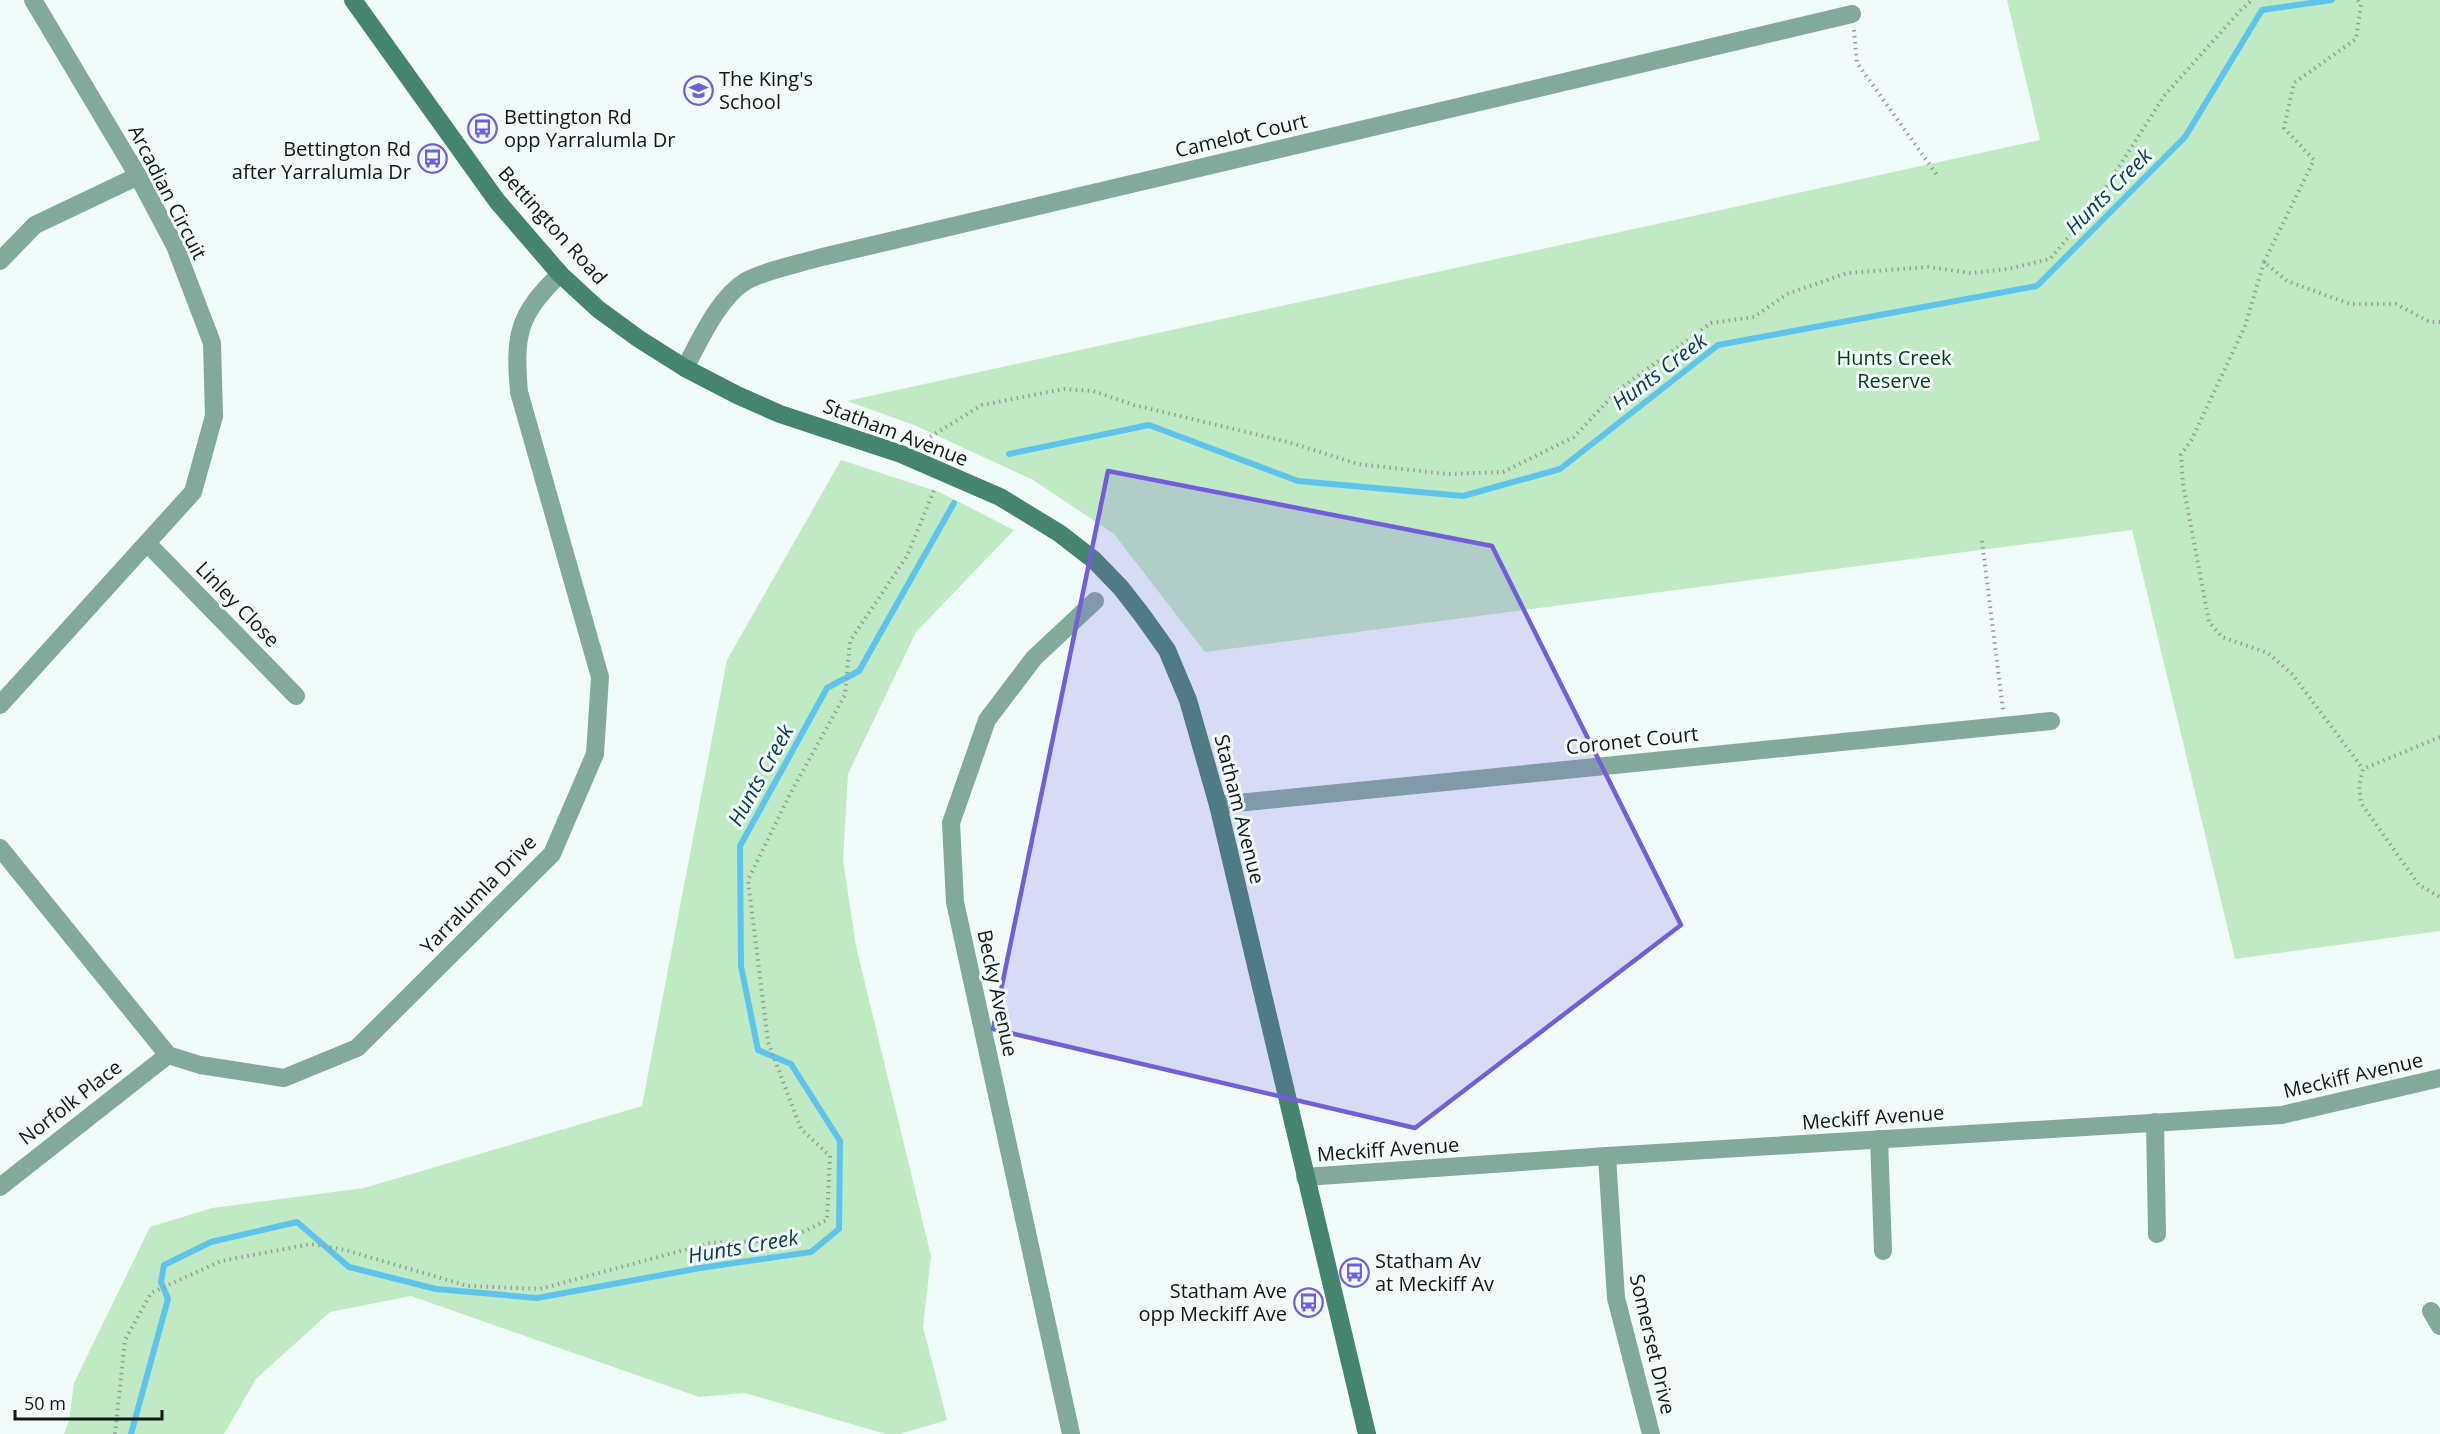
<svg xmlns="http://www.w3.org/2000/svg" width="2440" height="1434" viewBox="0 0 2440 1434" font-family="'Open Sans',sans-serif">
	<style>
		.green { fill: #c0eac4 }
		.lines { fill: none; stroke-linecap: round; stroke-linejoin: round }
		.stream { stroke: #5ec4ec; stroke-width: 6 }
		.path { stroke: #969e9d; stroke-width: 4; stroke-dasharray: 1.5 4.5; stroke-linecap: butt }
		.street { stroke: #82aa9a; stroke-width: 18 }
		.secondary { stroke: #45846d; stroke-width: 18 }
		.marked { fill: #735ed9; fill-opacity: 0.2; stroke: #735ed9; stroke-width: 4.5; stroke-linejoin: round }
		.labels { text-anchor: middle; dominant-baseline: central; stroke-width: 6; stroke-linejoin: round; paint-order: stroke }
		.poi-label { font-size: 20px; fill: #121615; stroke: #f0fbfa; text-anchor: start }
		.street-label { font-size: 20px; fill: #121615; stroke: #f0fbfa }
		.park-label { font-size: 20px; fill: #063a14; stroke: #f0fbfa }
		.water-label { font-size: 21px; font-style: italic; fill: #0c3a4b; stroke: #f0fbfa }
	</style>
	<rect width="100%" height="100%" fill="#f0fbfa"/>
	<g class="green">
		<path d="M 2007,0 L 2440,0 L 2440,931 L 2235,959 L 2132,530 L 1205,652 L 1114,534 L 1033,480 L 914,425 L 847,401 L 2040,140 Z"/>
		<path d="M 841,460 L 939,492 L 1014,530 L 916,632 L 848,774 L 843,860 L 856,946 L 931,1256 L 923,1327 L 947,1420 L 900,1434 L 886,1434 L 745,1393 L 699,1397 L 411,1296 L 330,1312 L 256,1379 L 224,1434 L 64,1434 L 69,1421 L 74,1383 L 150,1227 L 212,1208 L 364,1188 L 642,1106 L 727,660 Z"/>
	</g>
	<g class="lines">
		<g class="stream">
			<path d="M 1009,454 L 1149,425 L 1298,481 L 1463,496 L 1560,469 L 1718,345 L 2037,286 L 2185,137 L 2262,10 L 2332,0"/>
			<path d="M 131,1434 L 168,1299 L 161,1282 L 164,1265 L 211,1242 L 297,1222 L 349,1267 L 436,1289 L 537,1298 L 700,1268 L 811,1252 L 839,1229 L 840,1141 L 791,1064 L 758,1050 L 741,966 L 740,846 L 827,688 L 859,671 L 954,503"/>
		</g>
		<g class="path">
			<path d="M 2358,0 L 2361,4 L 2356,39 L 2294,83 L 2284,128 L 2314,160 L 2264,262 L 2287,281 L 2350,304 L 2396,304 L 2430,322 L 2440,322"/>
			<path d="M 1854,30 L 1857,63 L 1937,175"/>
			<path d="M 2264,262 L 2245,326 L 2192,439 L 2181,455 L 2183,484 L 2209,622 L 2222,637 L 2268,653 L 2292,674 L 2363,769"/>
			<path d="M 920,443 L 982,405 L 1064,389 L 1093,391 L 1134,405 L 1288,442 L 1358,464 L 1447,474 L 1503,472 L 1574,437 L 1617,391 L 1711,323 L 1754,317 L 1787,294 L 1847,273 L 1928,267 L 1971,273 L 2008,269 L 2050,259 L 2092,209 L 2164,96 L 2239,12 L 2252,0"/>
			<path d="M 1982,541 L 2003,710"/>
			<path d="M 2440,737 L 2363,769 L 2359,786 L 2361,803 L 2419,885 L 2440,897"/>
			<path d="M 115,1434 L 125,1340 L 151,1293 L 221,1261 L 311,1244 L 345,1250 L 468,1286 L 540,1289 L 710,1243 L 787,1240 L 827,1220 L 830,1156 L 801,1129 L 768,1042 L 748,880 L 790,794 L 845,695 L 850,641 L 907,556 L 935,488"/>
		</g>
		<g class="street">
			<path d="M 0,261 L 35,225 L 138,176"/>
			<path d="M 685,368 C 700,340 719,297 746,281 C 763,271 798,264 818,258 L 1852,14"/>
			<path d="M 147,543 L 296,696"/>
			<path d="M 0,705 L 193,492 L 214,416 L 212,343 L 175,246 L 138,176 L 33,0"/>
			<path d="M 1218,805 L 2051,721"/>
			<path d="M 0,848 L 168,1055 L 200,1065 L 284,1078 L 357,1048 L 552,854 L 595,754 L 600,677 L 519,392 C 514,334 518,315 560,274"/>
			<path d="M 2155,1122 L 2157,1234"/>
			<path d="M 1879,1139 L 1883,1251"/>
			<path d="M 1607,1156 L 1616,1298 L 1651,1434"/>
			<path d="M 1305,1177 L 1607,1156 L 2282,1115 L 2440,1078"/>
			<path d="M 0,1187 L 168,1055"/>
			<path d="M 2431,1311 L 2440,1326"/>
			<path d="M 1071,1434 L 955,902 L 951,823 L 987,720 L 1034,658 L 1095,601"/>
		</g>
		<path class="secondary" d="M 353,0 L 497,201 L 560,274 L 598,309 L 639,339 L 685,368 L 737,395 L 780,414 L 901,454 L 1000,497 L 1059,533 L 1094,560 L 1121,588 L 1142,615 L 1167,650 L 1188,700 L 1218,805 L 1367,1434"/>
	</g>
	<path class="marked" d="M 1108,471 L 1492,546 L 1681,925 L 1415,1128 L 993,1029 Z"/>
	<defs>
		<symbol id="school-ring" viewBox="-11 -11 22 22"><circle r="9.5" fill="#f0fbfa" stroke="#735ed9" stroke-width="1.5"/><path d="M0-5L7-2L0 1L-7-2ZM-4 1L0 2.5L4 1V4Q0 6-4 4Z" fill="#735ed9"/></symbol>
		<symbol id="bus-ring" viewBox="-11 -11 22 22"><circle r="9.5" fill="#f0fbfa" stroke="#735ed9" stroke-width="1.5"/><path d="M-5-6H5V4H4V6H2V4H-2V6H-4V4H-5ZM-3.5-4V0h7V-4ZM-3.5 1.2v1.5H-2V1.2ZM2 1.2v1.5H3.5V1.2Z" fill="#735ed9"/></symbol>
	</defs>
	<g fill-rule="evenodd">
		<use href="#school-ring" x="682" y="74" width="33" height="33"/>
		<use href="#bus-ring" x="466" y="112" width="33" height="33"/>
		<use href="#bus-ring" x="416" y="142" width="33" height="33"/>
		<use href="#bus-ring" x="1338" y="1256" width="33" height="33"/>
		<use href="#bus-ring" x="1292" y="1286" width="33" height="33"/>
	</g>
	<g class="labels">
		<g class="poi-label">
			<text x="719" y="78">The King's<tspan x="719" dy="23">School</tspan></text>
			<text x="504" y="116">Bettington Rd<tspan x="504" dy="23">opp Yarralumla Dr</tspan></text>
			<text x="411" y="148" text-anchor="end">Bettington Rd<tspan x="411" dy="23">after Yarralumla Dr</tspan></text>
			<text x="1375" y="1260">Statham Av<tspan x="1375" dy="23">at Meckiff Av</tspan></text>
			<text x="1287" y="1290" text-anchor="end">Statham Ave<tspan x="1287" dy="23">opp Meckiff Ave</tspan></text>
		</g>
		<g class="street-label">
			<text transform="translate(1241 135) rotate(-13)">Camelot Court</text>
			<text transform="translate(168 192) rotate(63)">Arcadian Circuit</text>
			<text transform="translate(553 225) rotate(48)">Bettington Road</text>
			<text transform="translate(896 432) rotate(21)">Statham Avenue</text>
			<text transform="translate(238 604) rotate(46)">Linley Close</text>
			<text transform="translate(1632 740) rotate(-6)">Coronet Court</text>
			<text transform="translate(1240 809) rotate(76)">Statham Avenue</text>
			<text transform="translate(478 894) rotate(-46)">Yarralumla Drive</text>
			<text transform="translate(998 993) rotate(78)">Becky Avenue</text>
			<text transform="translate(2353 1075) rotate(-13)">Meckiff Avenue</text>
			<text transform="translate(70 1102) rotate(-38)">Norfolk Place</text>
			<text transform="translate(1873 1117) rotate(-4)">Meckiff Avenue</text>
			<text transform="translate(1388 1149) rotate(-4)">Meckiff Avenue</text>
			<text transform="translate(1653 1344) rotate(77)">Somerset Drive</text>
		</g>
		<g class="park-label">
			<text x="1894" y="357">Hunts Creek<tspan x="1894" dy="23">Reserve</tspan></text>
		</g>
		<g class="water-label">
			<text transform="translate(2108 191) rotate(-45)">Hunts Creek</text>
			<text transform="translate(1659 371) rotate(-37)">Hunts Creek</text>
			<text transform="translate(760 775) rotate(-61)">Hunts Creek</text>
			<text transform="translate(743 1246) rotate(-10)">Hunts Creek</text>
		</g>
	</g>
	<path d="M15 1410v9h147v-9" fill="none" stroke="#121615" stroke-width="3"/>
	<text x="24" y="1410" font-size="18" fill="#121615" stroke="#f0fbfa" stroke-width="4.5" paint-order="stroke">50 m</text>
</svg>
